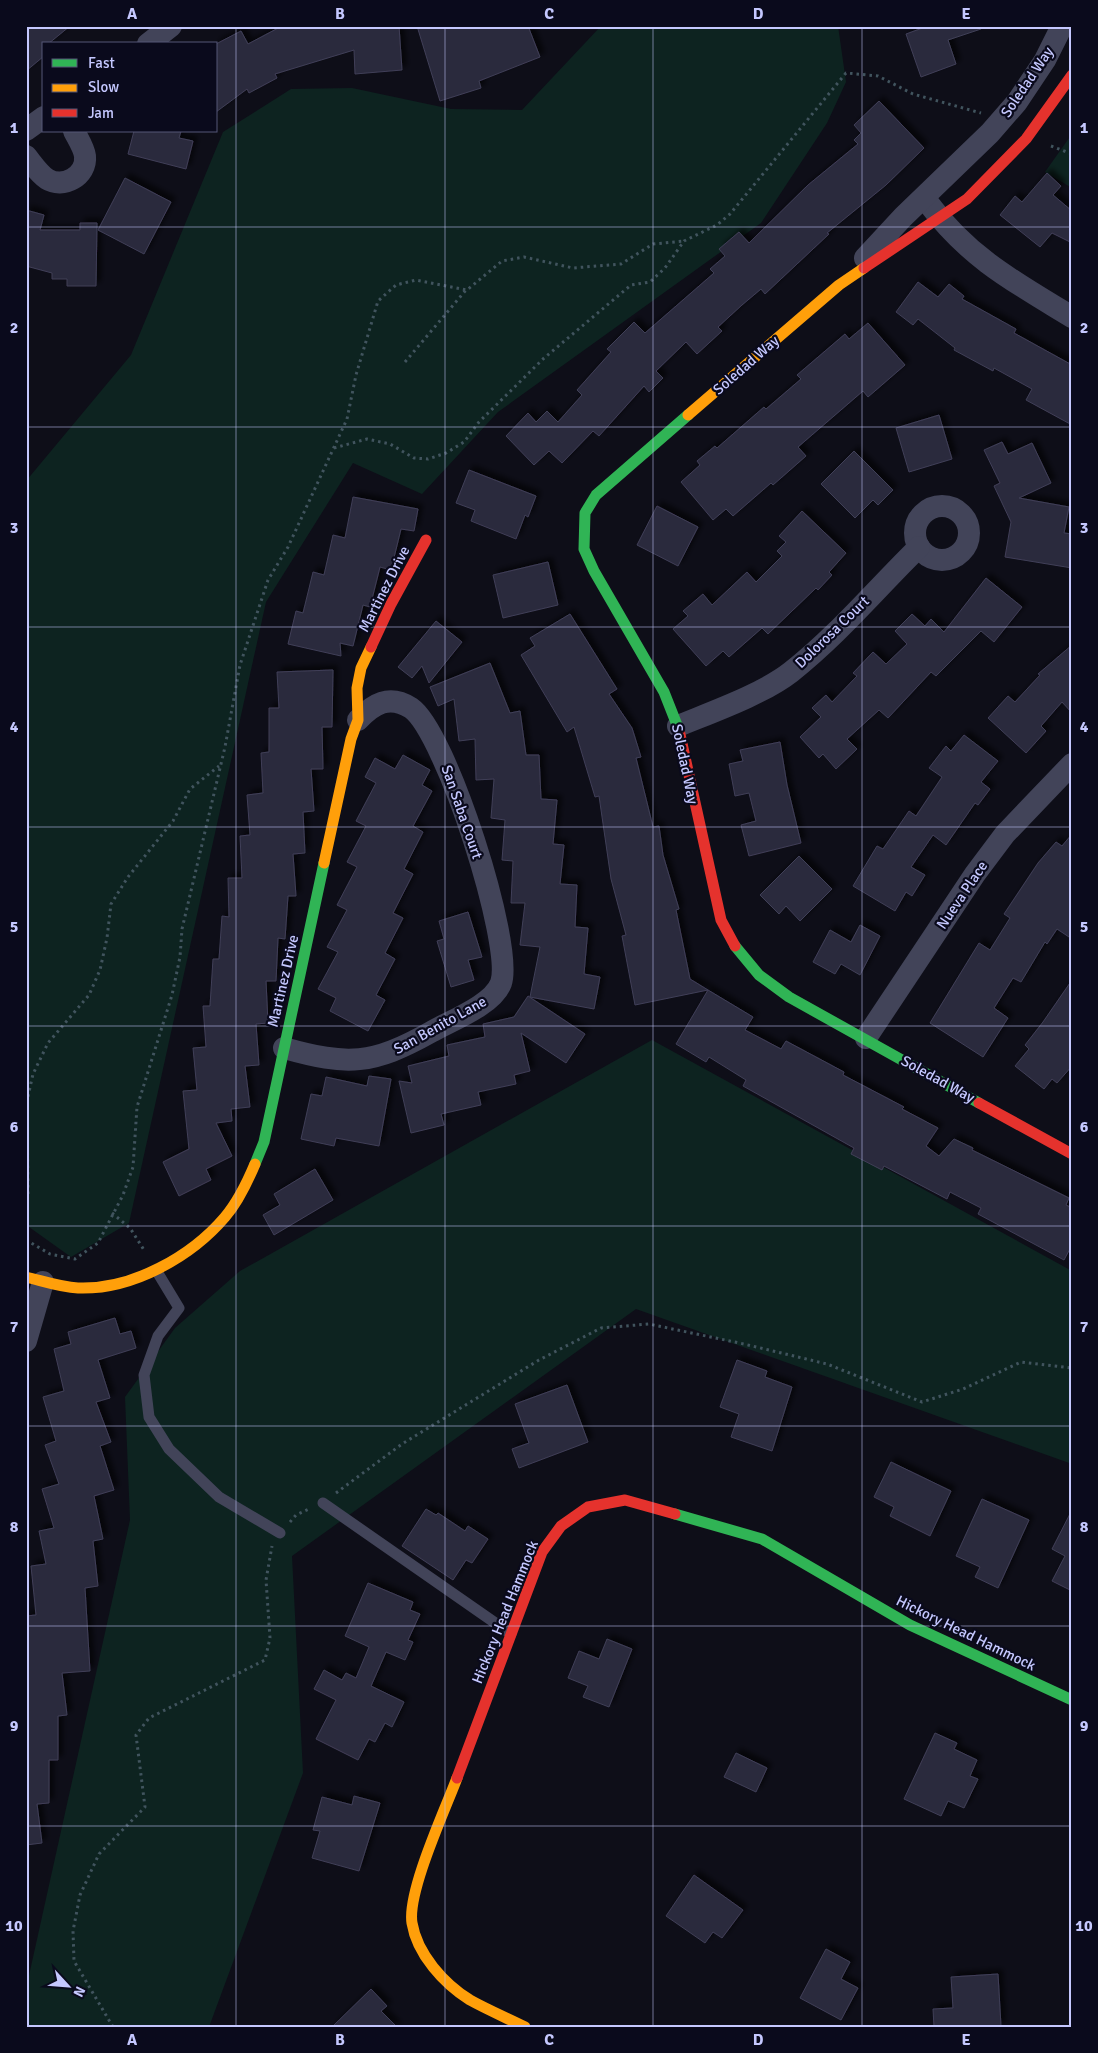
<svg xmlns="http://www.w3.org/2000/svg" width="1098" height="2053" viewBox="0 0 1098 2053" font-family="Signika,sans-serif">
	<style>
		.green { fill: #0d2320 }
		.building { fill: #2b2a3c; stroke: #403f58; filter: url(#shadow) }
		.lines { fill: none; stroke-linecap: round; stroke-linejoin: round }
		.path { stroke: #41545e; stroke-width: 3; stroke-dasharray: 2.5 4; stroke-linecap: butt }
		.lane { stroke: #424459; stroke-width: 11 }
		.street { stroke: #424459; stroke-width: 22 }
		.fast { stroke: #30b455; stroke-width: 11 }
		.slow { stroke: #ff9f0a; stroke-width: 11 }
		.jam { stroke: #e5322d; stroke-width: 11 }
		.grid { fill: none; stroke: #c5c8ff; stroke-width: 1; stroke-opacity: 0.55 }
		.labels { text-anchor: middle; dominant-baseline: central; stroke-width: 4.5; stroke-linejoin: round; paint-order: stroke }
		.street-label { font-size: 15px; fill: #c5c8ff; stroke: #0a0a1c }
		.neatline { fill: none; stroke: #c5c8ff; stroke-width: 2 }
		.grid-label { font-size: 16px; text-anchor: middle; font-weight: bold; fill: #c5c8ff }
	</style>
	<defs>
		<filter id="shadow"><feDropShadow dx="4.5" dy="-4.5" stdDeviation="2.5" flood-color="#0009"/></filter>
	</defs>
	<rect width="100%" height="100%" fill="#0e0e18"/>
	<g class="green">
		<path d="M 601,26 L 838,26 L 846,82 L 827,123 L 761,223 L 498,412 L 422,494 L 353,463 L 266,602 L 129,1223 L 71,1257 L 29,1227 L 26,1217 L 26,481 L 131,355 L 223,132 L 291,89 L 352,88 L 451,109 L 522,110 Z"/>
		<path d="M 1072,134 L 1072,188 L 1045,172 Z"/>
		<path d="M 652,1040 L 1072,1271 L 1072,1464 L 636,1309 L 292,1556 L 303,1773 L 209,2027 L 26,2027 L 26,1989 L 130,1520 L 125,1397 L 175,1328 L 240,1271 Z"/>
	</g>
	<g class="building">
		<path d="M 26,26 L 70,26 L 48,44 L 44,44 L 44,56 L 26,71 Z"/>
		<path d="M 282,26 L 399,26 L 402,70 L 355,74 L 354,50 L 275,74 L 277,78 L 249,93 L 247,89 L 216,112 L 216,44 L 241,31 L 248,44 Z"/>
		<path d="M 417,26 L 528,26 L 540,57 L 479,81 L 481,88 L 440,101 Z"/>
		<path d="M 928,26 L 980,26 L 981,29 L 948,40 L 956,64 L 921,77 L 906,34 Z"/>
		<path d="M 879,101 L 924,148 L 886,185 L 827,233 L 829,234 L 765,294 L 761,289 L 742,305 L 718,327 L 722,331 L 697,354 L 686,342 L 656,371 L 663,378 L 649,392 L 644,386 L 599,436 L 593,431 L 562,463 L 549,451 L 534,465 L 506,436 L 528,413 L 536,422 L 547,411 L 558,422 L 582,395 L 577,390 L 611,352 L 607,349 L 634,322 L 645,333 L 714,273 L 710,269 L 725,256 L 719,249 L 739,232 L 749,243 L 808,185 L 858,144 L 854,140 L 861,133 L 854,125 Z"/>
		<path d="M 134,131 L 181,131 L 179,138 L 193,141 L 186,169 L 128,154 Z"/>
		<path d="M 1047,173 L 1061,186 L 1053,195 L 1072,211 L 1072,243 L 1052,233 L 1040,247 L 1000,215 L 1015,196 L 1022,202 Z"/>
		<path d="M 125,178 L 171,202 L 144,254 L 98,230 Z"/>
		<path d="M 26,210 L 44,215 L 40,230 L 80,230 L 80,223 L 97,223 L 96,286 L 67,286 L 67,279 L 52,279 L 52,273 L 26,266 Z"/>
		<path d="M 918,282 L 938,297 L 949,284 L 964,296 L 962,299 L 1016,329 L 1014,333 L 1072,365 L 1072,425 L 1026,400 L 1032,389 L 994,368 L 993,371 L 954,350 L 955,348 L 918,319 L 913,325 L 896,312 Z"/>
		<path d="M 868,323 L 905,365 L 868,397 L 863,391 L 798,447 L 806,456 L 773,485 L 771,483 L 733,516 L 726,509 L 713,520 L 681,482 L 700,465 L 697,461 L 715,446 L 717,448 L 764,407 L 766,409 L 801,379 L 797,375 L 845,334 L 849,339 Z"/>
		<path d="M 939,415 L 952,459 L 909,472 L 896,428 Z"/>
		<path d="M 1002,442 L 1008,454 L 1032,443 L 1051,483 L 1019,498 L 1069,507 L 1064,533 L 1072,534 L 1072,568 L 1005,557 L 1011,522 L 994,486 L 1000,483 L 984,450 Z"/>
		<path d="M 854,451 L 893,490 L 878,505 L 873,500 L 855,518 L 821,484 Z"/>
		<path d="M 469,470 L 536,496 L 528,517 L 525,515 L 516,539 L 471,521 L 475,510 L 456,503 Z"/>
		<path d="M 353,497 L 418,509 L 414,531 L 401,529 L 391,570 L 380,567 L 370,607 L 363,605 L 353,646 L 340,643 L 341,656 L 288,644 L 296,611 L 303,613 L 313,572 L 324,575 L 333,535 L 345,538 Z"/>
		<path d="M 657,506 L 698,527 L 678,566 L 637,545 Z"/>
		<path d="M 802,511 L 846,553 L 829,572 L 832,575 L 818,590 L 816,588 L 768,634 L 762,628 L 729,657 L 723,651 L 706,666 L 673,629 L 688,616 L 683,611 L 703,594 L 712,605 L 747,572 L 756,582 L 782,556 L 777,551 L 786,542 L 779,536 Z"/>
		<path d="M 548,562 L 558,605 L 503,618 L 493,575 Z"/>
		<path d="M 986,578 L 1022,607 L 994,642 L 981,631 L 936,676 L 931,672 L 888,718 L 879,710 L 847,739 L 857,749 L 836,769 L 823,754 L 819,758 L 800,737 L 821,717 L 812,708 L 826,695 L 832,702 L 857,676 L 853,673 L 873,652 L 886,664 L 907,644 L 895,631 L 912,614 L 925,626 L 931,619 L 944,632 Z"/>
		<path d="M 570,614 L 617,689 L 609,694 L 632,728 L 641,757 L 636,758 L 653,827 L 659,826 L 663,855 L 679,909 L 676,910 L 690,979 L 708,990 L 635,1005 L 622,936 L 626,935 L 611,879 L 599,796 L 595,797 L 574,727 L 567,732 L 521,655 L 535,646 L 530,638 Z"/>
		<path d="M 436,621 L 462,642 L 429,683 L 422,666 L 412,678 L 398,667 Z"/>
		<path d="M 1072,645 L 1072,713 L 1062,702 L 1041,726 L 1046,731 L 1026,753 L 988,718 L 1008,696 L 1015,702 L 1040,675 L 1038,674 Z"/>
		<path d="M 490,663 L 510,713 L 520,711 L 526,755 L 539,755 L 541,799 L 557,800 L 553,844 L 564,845 L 560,884 L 577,885 L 575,927 L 588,928 L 584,974 L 600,977 L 594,1009 L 530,997 L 540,947 L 520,945 L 525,903 L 511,903 L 513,861 L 502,860 L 505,820 L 491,818 L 494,779 L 476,780 L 475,739 L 459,741 L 454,699 L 438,706 L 430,687 Z"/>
		<path d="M 333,670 L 332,727 L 322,727 L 323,769 L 311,769 L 314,811 L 303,812 L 305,853 L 293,854 L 296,896 L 288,896 L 285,939 L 278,938 L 276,981 L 266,981 L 268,1023 L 256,1024 L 259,1065 L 245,1066 L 250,1107 L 231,1109 L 232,1121 L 216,1123 L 232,1156 L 206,1169 L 211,1180 L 179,1196 L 163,1162 L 189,1149 L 183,1091 L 197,1090 L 193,1048 L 206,1047 L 203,1006 L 210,1006 L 213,959 L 219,959 L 222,916 L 229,917 L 228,878 L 242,878 L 240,836 L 250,835 L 247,795 L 263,793 L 261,753 L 269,752 L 269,708 L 279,708 L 277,672 Z"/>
		<path d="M 964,735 L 998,761 L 981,782 L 990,789 L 978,805 L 975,803 L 946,845 L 933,835 L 911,867 L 925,875 L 912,896 L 906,892 L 895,911 L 853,886 L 877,846 L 883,849 L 909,811 L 916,816 L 942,777 L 929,768 L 946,746 L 951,751 Z"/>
		<path d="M 780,742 L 787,785 L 801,843 L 749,856 L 741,825 L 756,821 L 749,793 L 735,796 L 729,764 L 743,761 L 740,750 Z"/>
		<path d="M 403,755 L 430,770 L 422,785 L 432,791 L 413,826 L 423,832 L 404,869 L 413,874 L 393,913 L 403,918 L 385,953 L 395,959 L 376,995 L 385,1000 L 368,1031 L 330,1011 L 336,998 L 318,989 L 338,952 L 327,947 L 347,910 L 337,905 L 357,867 L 347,862 L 366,826 L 356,821 L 376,783 L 365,777 L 375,758 L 395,769 Z"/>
		<path d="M 1072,834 L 1072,939 L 1057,929 L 1047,944 L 1045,942 L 1021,982 L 1013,978 L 994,1008 L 1008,1018 L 983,1057 L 930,1023 L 979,943 L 990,950 L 1010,918 L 1004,914 L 1038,863 L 1056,842 L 1062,846 Z"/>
		<path d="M 799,856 L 832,889 L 800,921 L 786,906 L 779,914 L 760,895 Z"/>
		<path d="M 468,912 L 482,957 L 468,960 L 474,980 L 451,987 L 437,941 L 444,939 L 439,921 Z"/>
		<path d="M 860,925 L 880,936 L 860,975 L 841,964 L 835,974 L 813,962 L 830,930 L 851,942 Z"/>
		<path d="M 1072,980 L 1072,1066 L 1057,1083 L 1052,1079 L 1044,1089 L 1015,1066 L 1029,1049 L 1025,1045 L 1043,1022 Z"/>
		<path d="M 708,990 L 753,1017 L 745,1030 L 781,1049 L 786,1041 L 844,1072 L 843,1075 L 904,1107 L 902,1109 L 938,1128 L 926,1146 L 939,1156 L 954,1139 L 973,1148 L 972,1150 L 1069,1198 L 1066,1205 L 1072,1208 L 1072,1245 L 1064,1260 L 978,1214 L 981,1208 L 950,1192 L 947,1199 L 884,1166 L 882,1170 L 851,1154 L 854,1148 L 743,1086 L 746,1080 L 709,1057 L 706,1062 L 676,1044 Z"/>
		<path d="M 528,996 L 585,1034 L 566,1063 L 521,1033 L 530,1071 L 514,1075 L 516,1084 L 478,1092 L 481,1105 L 441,1114 L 444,1125 L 411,1133 L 399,1081 L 412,1083 L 408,1066 L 449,1056 L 447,1045 L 485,1037 L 483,1024 L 514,1017 Z"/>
		<path d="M 369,1076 L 391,1079 L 379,1146 L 336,1138 L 334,1146 L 301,1139 L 311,1094 L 322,1096 L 326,1077 L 367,1086 Z"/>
		<path d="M 315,1169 L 333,1200 L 274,1235 L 263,1215 L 280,1205 L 274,1194 Z"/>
		<path d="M 115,1318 L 120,1334 L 131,1331 L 136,1348 L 98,1360 L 110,1398 L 96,1402 L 111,1442 L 100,1446 L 114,1490 L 94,1496 L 103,1539 L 93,1541 L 98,1586 L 85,1588 L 90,1671 L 62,1673 L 67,1715 L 58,1716 L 58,1760 L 49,1760 L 49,1803 L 37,1804 L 42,1843 L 26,1845 L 26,1616 L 36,1615 L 31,1566 L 46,1564 L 39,1531 L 54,1528 L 42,1489 L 59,1484 L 45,1445 L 56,1441 L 43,1397 L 64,1391 L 54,1349 L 71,1344 L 68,1332 Z"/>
		<path d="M 737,1360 L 767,1371 L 765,1377 L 792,1387 L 772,1451 L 731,1437 L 739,1414 L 720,1407 Z"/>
		<path d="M 567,1385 L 588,1442 L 519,1468 L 512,1449 L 529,1443 L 515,1404 Z"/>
		<path d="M 891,1462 L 951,1491 L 930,1536 L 890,1516 L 894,1507 L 874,1497 Z"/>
		<path d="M 982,1499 L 1029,1520 L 998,1588 L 975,1577 L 980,1567 L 956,1556 Z"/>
		<path d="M 426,1509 L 436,1515 L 438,1513 L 465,1531 L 468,1526 L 488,1539 L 472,1563 L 466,1560 L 453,1580 L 402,1546 Z"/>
		<path d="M 1072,1510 L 1072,1591 L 1052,1581 L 1065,1556 L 1052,1549 Z"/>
		<path d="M 368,1583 L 413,1602 L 410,1610 L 420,1614 L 408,1640 L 413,1642 L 405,1660 L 386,1652 L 371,1686 L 404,1702 L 392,1727 L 385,1723 L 375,1742 L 369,1739 L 358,1760 L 316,1739 L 336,1700 L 314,1689 L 324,1670 L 342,1680 L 346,1673 L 356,1678 L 369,1647 L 345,1636 Z"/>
		<path d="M 607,1639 L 632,1649 L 609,1707 L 583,1697 L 588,1686 L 568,1678 L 579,1651 L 599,1659 Z"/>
		<path d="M 935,1733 L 957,1743 L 954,1749 L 977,1760 L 970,1776 L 978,1779 L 964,1808 L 948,1801 L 941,1816 L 904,1799 Z"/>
		<path d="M 736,1753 L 767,1768 L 756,1792 L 724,1777 Z"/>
		<path d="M 354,1796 L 380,1803 L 359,1871 L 312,1858 L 320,1831 L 313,1830 L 322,1797 L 352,1805 Z"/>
		<path d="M 694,1875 L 743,1910 L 722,1938 L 713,1932 L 705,1943 L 666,1916 Z"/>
		<path d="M 826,1949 L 850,1962 L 841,1979 L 858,1988 L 841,2020 L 800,1998 Z"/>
		<path d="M 998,1974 L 1001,2026 L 934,2027 L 933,2009 L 953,2008 L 951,1977 Z"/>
		<path d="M 371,1989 L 387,2006 L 381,2011 L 397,2027 L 332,2027 Z"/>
	</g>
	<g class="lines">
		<g class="path">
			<path d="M 1051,146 L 1072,154"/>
			<path d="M 405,362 L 466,290"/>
			<path d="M 334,448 L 367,439 L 390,444 L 414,458 L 428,459 L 446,453 L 464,442 L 479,422 L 543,359 L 631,285 L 650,282 L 665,268 L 684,241 L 717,225 L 730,214 L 846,73 L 878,76 L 913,94 L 981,113"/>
			<path d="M 26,1200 L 28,1197 L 27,1101 L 33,1074 L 48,1043 L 89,995 L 100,970 L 107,938 L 111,904 L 128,877 L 173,821 L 190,789 L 219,766"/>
			<path d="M 112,1213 L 130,1228 L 144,1250"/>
			<path d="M 26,1240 L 50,1254 L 75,1259 L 98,1243 L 123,1195 L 133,1167 L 137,1107 L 172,995 L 180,957 L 182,929 L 225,747 L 240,665 L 268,580 L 288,547 L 347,419 L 356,375 L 378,301 L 396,285 L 416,280 L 467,290 L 502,261 L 524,257 L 573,268 L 621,264 L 653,244 L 684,241"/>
			<path d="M 336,1493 L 402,1444 L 539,1360 L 601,1328 L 649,1324 L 744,1344 L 827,1364 L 922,1402 L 963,1389 L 1021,1362 L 1072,1368"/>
			<path d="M 290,1522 L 296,1515 L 309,1509"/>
			<path d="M 113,2027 L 74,1961 L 73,1931 L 80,1895 L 99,1854 L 145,1807 L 136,1735 L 149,1718 L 265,1660 L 270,1638 L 266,1580 L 272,1546"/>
		</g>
		<g class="lane">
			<path d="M 156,1270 L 179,1308 L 158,1336 L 144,1375 L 149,1417 L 169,1449 L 219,1497 L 280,1533"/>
			<path d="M 323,1503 L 511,1634"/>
		</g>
		<g class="street">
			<path d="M 148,44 L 171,26"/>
			<path d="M 26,130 L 44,117"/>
			<path d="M 26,156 C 32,163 39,174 47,179 C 63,189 87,176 85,156 C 84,148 78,139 74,131"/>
			<path d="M 929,204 C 969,258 1016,283 1072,317"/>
			<path d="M 865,258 L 903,217 L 990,133 L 1017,102 L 1045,60 L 1062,26"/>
			<circle cx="942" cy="533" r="27"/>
			<path d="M 678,726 C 712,712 763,694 791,672 C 838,635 877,588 919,547"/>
			<path d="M 866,1038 L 975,874 L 1005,834 L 1072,764"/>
			<path d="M 284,1048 C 348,1066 372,1065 431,1032 C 450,1021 493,1005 501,983 C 514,945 446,732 411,708 C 389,694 373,704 358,720"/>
			<path d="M 26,1341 L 43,1282"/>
		</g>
		<g class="fast">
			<path d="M 679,730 L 664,692 L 594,571 L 584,549 L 585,513 L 596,495 L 688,415"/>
			<path d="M 735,946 L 759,975 L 789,997 L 979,1103"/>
			<path d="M 255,1164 L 264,1142 L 324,863"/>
			<path d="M 675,1514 L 762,1539 L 910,1625 L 1072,1700"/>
		</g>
		<g class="slow">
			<path d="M 688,415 L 839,285 L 864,268"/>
			<path d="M 324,863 L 351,739 L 358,720 L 357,688 L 361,668 L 371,647"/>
			<path d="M 26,1277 C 43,1281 60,1287 78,1288 C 132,1290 191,1257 225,1217 C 238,1202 247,1183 255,1164"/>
			<path d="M 457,1778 C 445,1810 407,1892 412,1923 C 417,1954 444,1984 470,2000 C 488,2010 507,2018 525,2027"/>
		</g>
		<g class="jam">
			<path d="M 864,268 L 967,199 L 1026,139 L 1072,75"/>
			<path d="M 371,647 L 391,604 L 426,540"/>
			<path d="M 679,730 L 721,920 L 735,946"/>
			<path d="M 979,1103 L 1072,1154"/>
			<path d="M 457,1778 L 542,1552 L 561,1526 L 588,1507 L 625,1500 L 675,1514"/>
		</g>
	</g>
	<path class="grid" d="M 236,26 L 236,2027M 445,26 L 445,2027M 653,26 L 653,2027M 862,26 L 862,2027M 26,227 L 1072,227M 26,427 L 1072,427M 26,627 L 1072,627M 26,827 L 1072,827M 26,1026 L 1072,1026M 26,1226 L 1072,1226M 26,1426 L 1072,1426M 26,1626 L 1072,1626M 26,1826 L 1072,1826"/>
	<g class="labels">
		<g class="street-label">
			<text transform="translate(1027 82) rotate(-56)">Soledad Way</text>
			<text transform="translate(746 365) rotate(-41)">Soledad Way</text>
			<text transform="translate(384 589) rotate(-63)">Martinez Drive</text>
			<text transform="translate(832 632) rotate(-44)">Dolorosa Court</text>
			<text transform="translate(685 764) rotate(78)">Soledad Way</text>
			<text transform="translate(462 812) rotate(71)">San Saba Court</text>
			<text transform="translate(962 895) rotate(-56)">Nueva Place</text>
			<text transform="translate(283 981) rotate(-77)">Martinez Drive</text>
			<text transform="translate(440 1025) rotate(-29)">San Benito Lane</text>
			<text transform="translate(938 1079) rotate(29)">Soledad Way</text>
			<text transform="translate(505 1612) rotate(-68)">Hickory Head Hammock</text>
			<text transform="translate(966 1633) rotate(26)">Hickory Head Hammock</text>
		</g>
	</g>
	<rect width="1098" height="2053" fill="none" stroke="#0a0a1c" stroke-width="55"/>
	<rect x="42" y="42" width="175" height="90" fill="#0a0a1c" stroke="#555677"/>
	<rect x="52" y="59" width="25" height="8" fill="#30b455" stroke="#555677"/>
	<text x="88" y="68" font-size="15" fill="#c5c8ff">Fast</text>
	<rect x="52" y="84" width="25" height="8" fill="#ff9f0a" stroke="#555677"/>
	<text x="88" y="92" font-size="15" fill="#c5c8ff">Slow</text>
	<rect x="52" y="109" width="25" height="8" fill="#e5322d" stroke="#555677"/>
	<text x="88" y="118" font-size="15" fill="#c5c8ff">Jam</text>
	<g transform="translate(68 1986) rotate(116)" stroke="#0a0a1c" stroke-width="4" paint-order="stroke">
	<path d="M0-4L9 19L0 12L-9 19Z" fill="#c5c8ff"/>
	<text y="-8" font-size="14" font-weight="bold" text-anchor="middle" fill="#c5c8ff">N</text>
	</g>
	<rect x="28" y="28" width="1042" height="1998" class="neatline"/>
	<g class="grid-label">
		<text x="132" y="19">A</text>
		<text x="340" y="19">B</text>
		<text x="549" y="19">C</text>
		<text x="758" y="19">D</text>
		<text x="966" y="19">E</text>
		<text x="14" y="133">1</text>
		<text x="1084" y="133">1</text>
		<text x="14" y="333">2</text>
		<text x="1084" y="333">2</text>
		<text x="14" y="533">3</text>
		<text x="1084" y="533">3</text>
		<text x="14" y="732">4</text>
		<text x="1084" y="732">4</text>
		<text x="14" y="932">5</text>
		<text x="1084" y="932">5</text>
		<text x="14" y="1132">6</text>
		<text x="1084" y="1132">6</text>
		<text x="14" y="1332">7</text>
		<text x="1084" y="1332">7</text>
		<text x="14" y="1532">8</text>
		<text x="1084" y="1532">8</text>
		<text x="14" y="1731">9</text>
		<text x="1084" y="1731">9</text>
		<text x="14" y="1931">10</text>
		<text x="1084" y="1931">10</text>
		<text x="132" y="2045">A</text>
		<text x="340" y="2045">B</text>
		<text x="549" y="2045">C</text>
		<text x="758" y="2045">D</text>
		<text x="966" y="2045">E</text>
	</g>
</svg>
